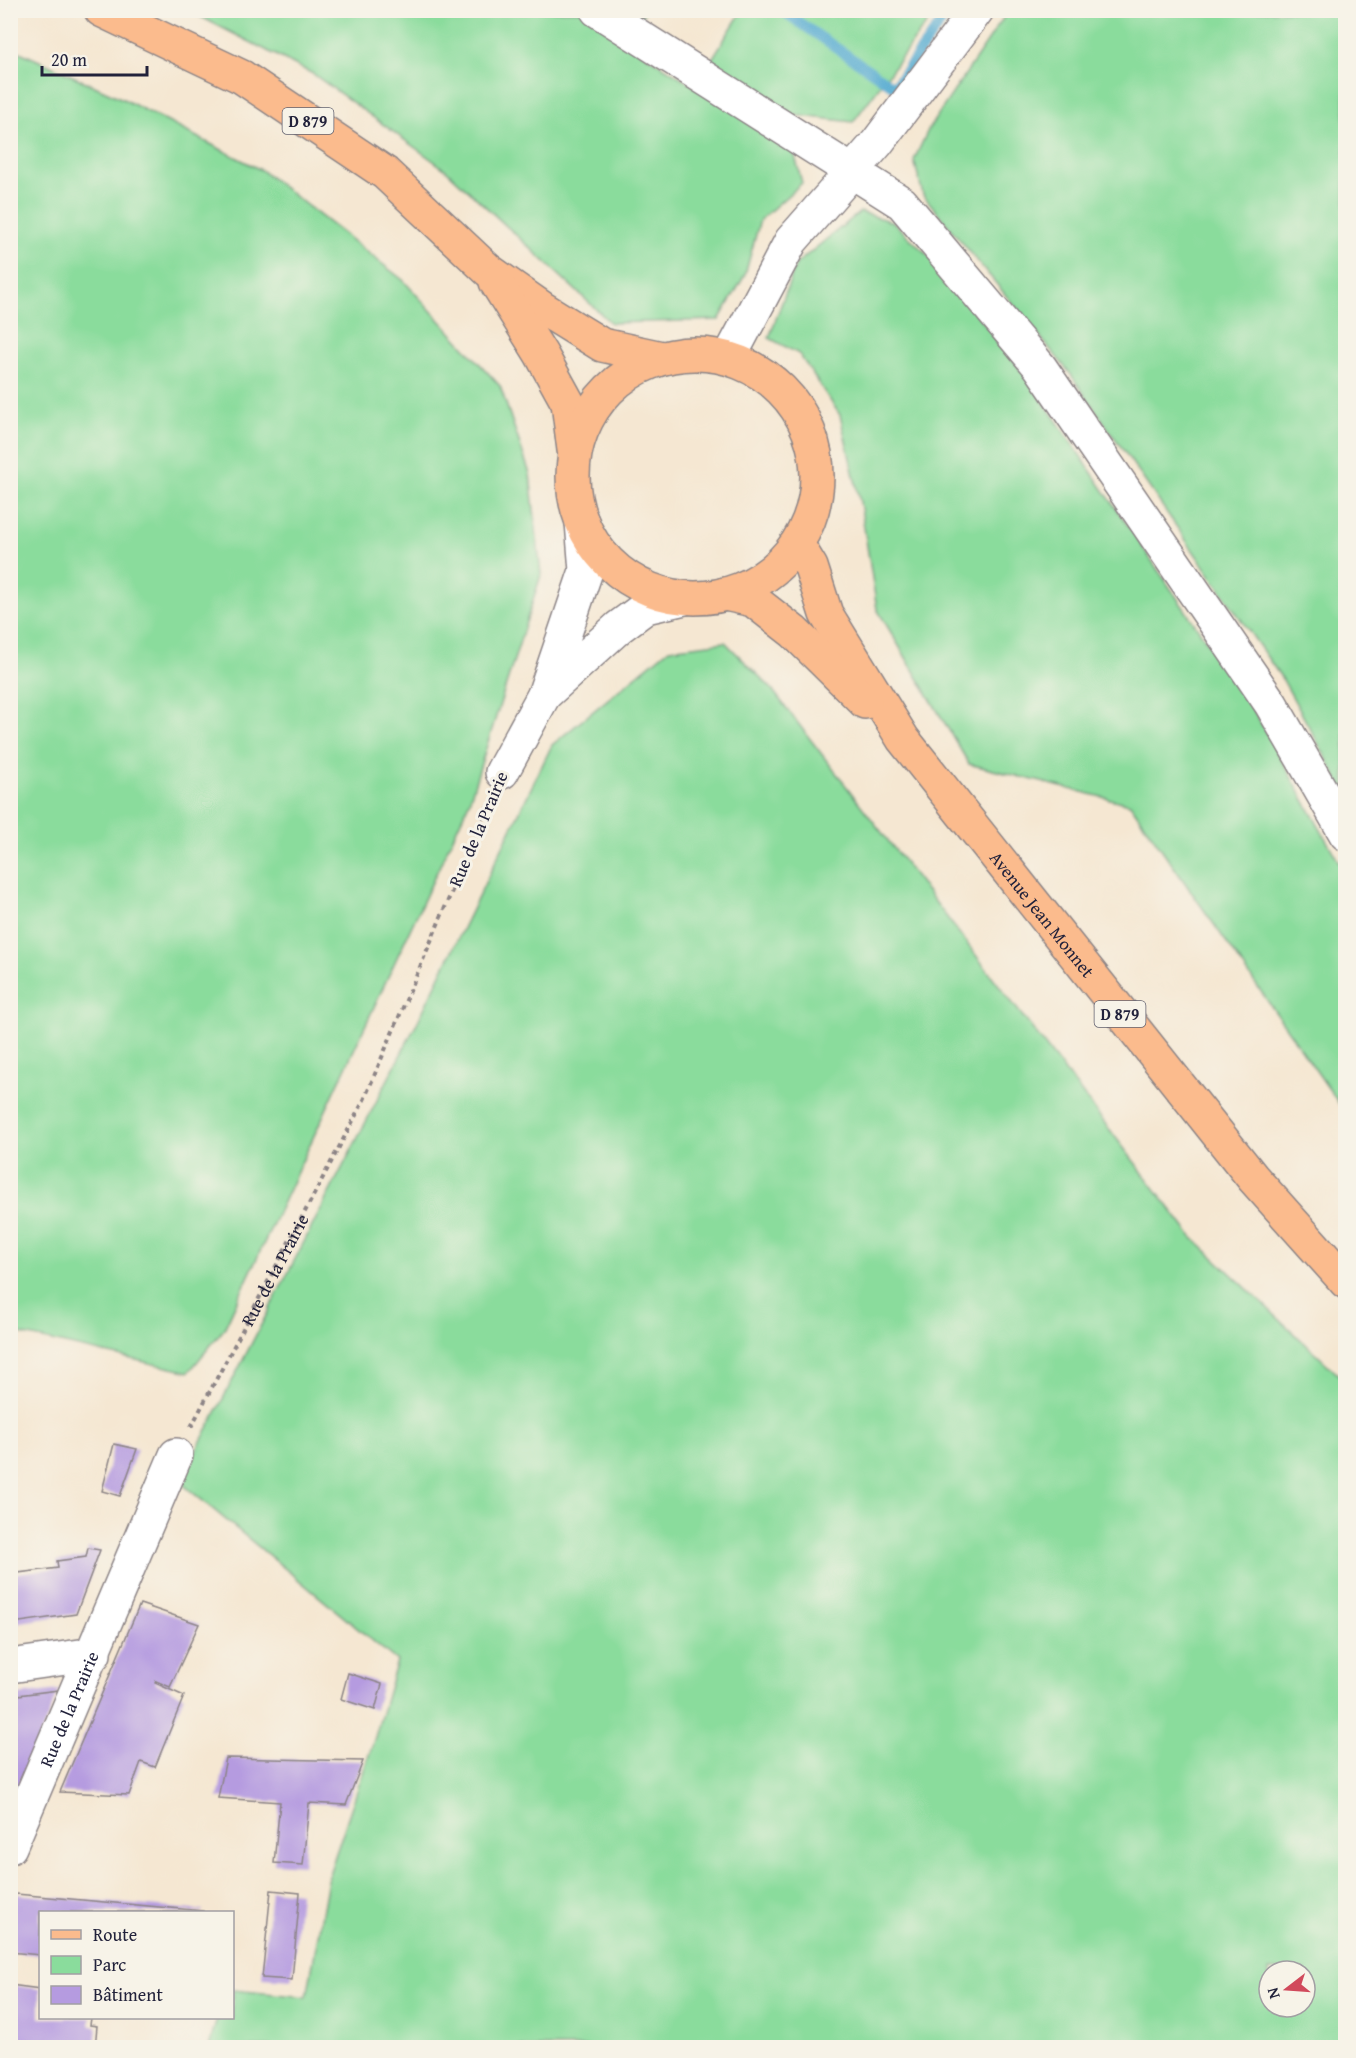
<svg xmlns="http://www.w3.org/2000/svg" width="1356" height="2058" viewBox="0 0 1356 2058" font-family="'Gentium Book Plus',serif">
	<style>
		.green { fill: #8adc9c; stroke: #567f6c; stroke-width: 1.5; fill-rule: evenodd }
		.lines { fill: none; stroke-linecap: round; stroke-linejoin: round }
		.stream { stroke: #54abd1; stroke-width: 10 }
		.building { fill: #b59be0 }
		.minor-casing { stroke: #8c8486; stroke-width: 36 }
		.major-casing { stroke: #8c8486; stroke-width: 36 }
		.path { stroke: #8c8486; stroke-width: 4; stroke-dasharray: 4.5 4.5; stroke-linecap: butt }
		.minor { stroke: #fff; stroke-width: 33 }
		.major { stroke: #fbbb8d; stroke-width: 33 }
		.labels { text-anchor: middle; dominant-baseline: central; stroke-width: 6; stroke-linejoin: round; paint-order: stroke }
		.shield { fill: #f7f3e8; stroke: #62616f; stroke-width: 1.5 }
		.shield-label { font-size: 16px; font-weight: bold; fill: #22223b }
		.street-label { font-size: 18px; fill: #22223b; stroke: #f7f3e8 }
	</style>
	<rect width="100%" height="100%" fill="#f7f3e8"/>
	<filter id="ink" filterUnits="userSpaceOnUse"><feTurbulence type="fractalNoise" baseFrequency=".0167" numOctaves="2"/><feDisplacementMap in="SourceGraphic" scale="12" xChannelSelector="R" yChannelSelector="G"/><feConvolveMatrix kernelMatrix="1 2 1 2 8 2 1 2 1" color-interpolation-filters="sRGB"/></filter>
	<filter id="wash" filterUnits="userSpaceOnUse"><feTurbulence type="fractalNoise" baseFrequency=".008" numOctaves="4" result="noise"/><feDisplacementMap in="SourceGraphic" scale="24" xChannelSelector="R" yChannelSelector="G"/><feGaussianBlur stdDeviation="1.35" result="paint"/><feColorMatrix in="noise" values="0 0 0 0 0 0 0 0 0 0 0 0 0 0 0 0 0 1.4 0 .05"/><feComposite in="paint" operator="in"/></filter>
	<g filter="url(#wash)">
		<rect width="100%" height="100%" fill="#f5e7d2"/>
		<g class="green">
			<path d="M 189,11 L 645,11 L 626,43 L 793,148 L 802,183 L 760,220 L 745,275 L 719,320 L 611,323 L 446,170 L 313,74 Z"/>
			<path d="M 742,11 L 936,11 L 853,122 L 792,115 L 710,62 Z"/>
			<path d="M 1008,11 L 1345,11 L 1345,792 L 1283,680 L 1069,372 L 923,195 L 914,160 L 929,128 Z"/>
			<path d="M 11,48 L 123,99 L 261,170 L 403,280 L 500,386 L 530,474 L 541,575 L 468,805 L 224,1329 L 189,1372 L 11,1332 Z"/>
			<path d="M 860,212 L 893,222 L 935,262 L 1026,376 L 1254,711 L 1345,873 L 1345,1112 L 1130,804 L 969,764 L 877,609 L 860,502 L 840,415 L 799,354 L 769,338 L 796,264 Z"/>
			<path d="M 725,642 L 771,688 L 1192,1237 L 1345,1381 L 1345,2047 L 209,2047 L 217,2018 L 232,2018 L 233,1990 L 307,1997 L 329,1874 L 375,1737 L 397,1661 L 180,1482 L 418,1021 L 552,745 L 669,649 ZM 1269,1971 L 1305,1971 L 1305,2007 L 1269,2007 Z"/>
		</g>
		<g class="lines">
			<path class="stream" d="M 781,10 L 894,87 L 950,10"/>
		</g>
		<g id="blocks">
			<g class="building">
				<path d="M 114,1444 L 137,1449 L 120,1496 L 102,1491 Z"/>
				<path d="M 88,1548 L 100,1550 L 76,1614 L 13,1623 L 10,1574 L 58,1568 L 57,1561 L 86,1557 Z"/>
				<path d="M 140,1604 L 199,1624 L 170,1687 L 156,1681 L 155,1683 L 184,1696 L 155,1767 L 141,1762 L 129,1795 L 60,1792 Z"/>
				<path d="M 348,1673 L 382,1684 L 375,1710 L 341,1699 Z"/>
				<path d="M 59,1690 L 11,1805 L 10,1696 Z"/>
				<path d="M 226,1758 L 363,1761 L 346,1805 L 309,1803 L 303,1865 L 274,1863 L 280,1802 L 218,1798 Z"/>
				<path d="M 271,1890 L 300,1893 L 292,1980 L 262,1978 Z"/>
				<path d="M 16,1894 L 203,1911 L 203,1912 L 40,1912 L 40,1955 L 10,1952 L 10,1906 Z"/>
				<path d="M 10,1985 L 40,1989 L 40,2018 L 91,2018 L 90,2025 L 97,2026 L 95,2048 L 10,2046 Z"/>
			</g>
		</g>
	</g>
	<g filter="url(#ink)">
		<use href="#blocks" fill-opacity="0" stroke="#8c8486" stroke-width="1.5"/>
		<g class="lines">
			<defs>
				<g id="minor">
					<path d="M 597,10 L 902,203 L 1040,367 L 1271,704 L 1346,834"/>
					<path d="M 729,358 L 791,241 L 877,143 L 977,10"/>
					<path d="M 582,522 L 586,571 L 544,695 L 619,627 L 646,607 L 685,598"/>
					<path d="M 502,772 L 544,695"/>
					<path d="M 10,1666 L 94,1654"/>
					<path id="s2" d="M 10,1847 L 176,1455"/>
				</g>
				<g id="major">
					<path d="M 101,10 L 242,77 L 385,173 L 488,270 L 542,308 L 602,345 L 662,358"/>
					<path d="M 496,282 L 541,354 L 568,403 L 574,450"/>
					<circle cx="695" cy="476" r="122"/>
					<path id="s3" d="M 797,544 L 811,567 L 826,614 L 903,739 L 1253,1178 L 1346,1282"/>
					<path d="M 725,594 L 753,600 L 794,632 L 865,702"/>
				</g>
			</defs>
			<use href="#minor" class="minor-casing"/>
			<use href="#major" class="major-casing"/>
			<path class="path" id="s1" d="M 191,1427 L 364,1100 L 489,803"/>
			<use href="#minor" class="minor"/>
			<use href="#major" class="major"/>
		</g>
	</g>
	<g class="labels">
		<g class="shield">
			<rect x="282.5" y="108" width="51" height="26" rx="4.5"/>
			<rect x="1094.5" y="1001" width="51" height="26" rx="4.5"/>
		</g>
		<g class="shield-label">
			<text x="308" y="121">D 879</text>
			<text x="1120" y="1014">D 879</text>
		</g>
		<g class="street-label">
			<text transform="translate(478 829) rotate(-67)">Rue de la Prairie</text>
			<text stroke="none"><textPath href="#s3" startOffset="447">Avenue Jean Monnet</textPath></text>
			<text stroke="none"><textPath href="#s1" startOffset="178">Rue de la Prairie</textPath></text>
			<text stroke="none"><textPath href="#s2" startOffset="150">Rue de la Prairie</textPath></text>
		</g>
	</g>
	<rect width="1356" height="2058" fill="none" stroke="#f7f3e8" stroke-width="36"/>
	<rect x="39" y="1911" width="195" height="108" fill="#f7f3e8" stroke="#a29fa3" stroke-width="1.5"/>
	<rect x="51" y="1930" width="30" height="9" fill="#fbbb8d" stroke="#a29fa3" stroke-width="1.5"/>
	<text x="93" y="1941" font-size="18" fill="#22223b">Route</text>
	<rect x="51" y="1956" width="30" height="18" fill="#8adc9c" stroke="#a29fa3" stroke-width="1.5"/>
	<text x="93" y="1971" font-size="18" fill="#22223b">Parc</text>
	<rect x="51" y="1986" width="30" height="18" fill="#b59be0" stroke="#a29fa3" stroke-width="1.5"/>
	<text x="93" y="2001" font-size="18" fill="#22223b">Bâtiment</text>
	<g transform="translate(1287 1989) rotate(253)"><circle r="28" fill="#f7f3e8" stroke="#a29fa3" stroke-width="1.5"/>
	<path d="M0-4.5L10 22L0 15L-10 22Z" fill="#d1495b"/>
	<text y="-9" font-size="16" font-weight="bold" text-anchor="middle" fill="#22223b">N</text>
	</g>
	<path d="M42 66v9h105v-9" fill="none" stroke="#22223b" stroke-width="3"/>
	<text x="51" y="66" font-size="18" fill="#22223b" stroke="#f7f3e8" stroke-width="4.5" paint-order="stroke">20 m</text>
</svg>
